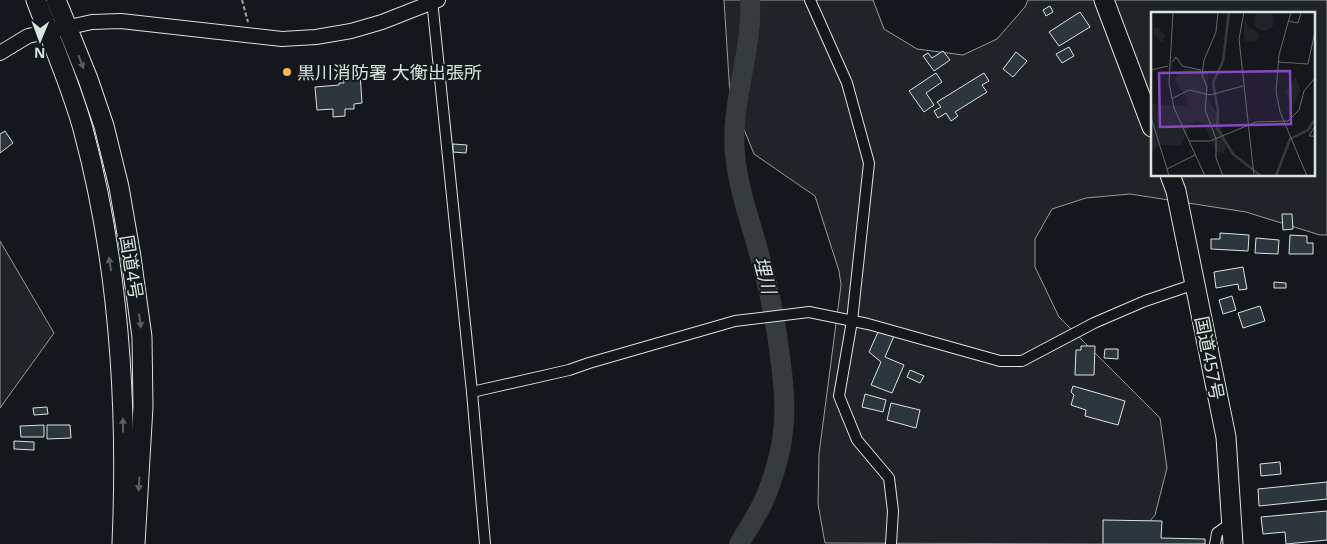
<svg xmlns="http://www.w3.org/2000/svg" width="1327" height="544" viewBox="0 0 1327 544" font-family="'Open Sans','Noto Sans JP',sans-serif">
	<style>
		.green { fill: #202428; stroke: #939e99; fill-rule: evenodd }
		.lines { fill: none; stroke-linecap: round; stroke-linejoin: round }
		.river { stroke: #363b3e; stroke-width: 20 }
		.building { fill: #2c363c; stroke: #d8e6dc }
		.street-casing { stroke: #d8e6dc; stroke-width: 12 }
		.secondary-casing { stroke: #d8e6dc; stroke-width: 16 }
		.highway-casing { stroke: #d8e6dc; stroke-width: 21 }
		.path { stroke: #9da8a2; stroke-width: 2; stroke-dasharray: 4 2.5; stroke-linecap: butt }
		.street { stroke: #14181c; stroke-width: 10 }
		.secondary { stroke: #14181c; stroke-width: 14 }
		.highway { stroke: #14181c; stroke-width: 19 }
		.oneway { fill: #59605f }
		.poi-dot { fill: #ffb74d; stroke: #14181c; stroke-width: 2 }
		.labels { text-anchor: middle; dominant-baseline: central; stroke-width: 4; stroke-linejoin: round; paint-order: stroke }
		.poi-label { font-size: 18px; fill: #d8e6dc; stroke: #14181c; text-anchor: start }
		.street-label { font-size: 18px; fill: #d8e6dc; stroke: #14181c }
		.water-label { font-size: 19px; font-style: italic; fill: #d8e6dc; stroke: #14181c }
		.inset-river { fill: none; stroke: #363b3e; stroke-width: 2.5 }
		.inset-road { fill: none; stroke: #626a69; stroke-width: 1 }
		.view { fill: #8948c3; fill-opacity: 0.15; stroke: #8948c3; stroke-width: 2.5 }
		.inset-edge { fill: none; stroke: #d8e6dc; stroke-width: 2.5 }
	</style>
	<rect width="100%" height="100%" fill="#14181c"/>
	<g class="green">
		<path d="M 724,0 L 873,0 L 884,29 L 917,49 L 963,55 L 997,39 L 1025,7 L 1028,0 L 1327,0 L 1327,235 L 1320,235 L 1246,212 L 1130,194 L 1086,198 L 1052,209 L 1035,239 L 1035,267 L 1059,317 L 1160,418 L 1167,468 L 1155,515 L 1130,544 L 825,543 L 818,504 L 819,454 L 841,285 L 839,271 L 815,196 L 754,154 L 730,95 ZM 1152,14 L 1313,14 L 1313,175 L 1152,175 Z"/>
		<path d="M 0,241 L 54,333 L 0,408 Z"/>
	</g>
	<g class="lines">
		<path class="river" d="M 739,544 C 749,527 761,510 768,491 C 775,472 781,452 783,432 C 786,410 784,387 781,364 C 777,328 770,292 760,257 C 751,223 738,189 735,154 C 730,102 753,52 750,0"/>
	</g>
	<g class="building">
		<path d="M 1050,6 L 1053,12 L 1046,16 L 1043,10 Z"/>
		<path d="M 1080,12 L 1090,27 L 1059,46 L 1049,32 Z"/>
		<path d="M 1069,47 L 1074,56 L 1062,63 L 1056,54 Z"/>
		<path d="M 943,51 L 950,60 L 934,71 L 923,56 L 928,53 L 932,58 Z"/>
		<path d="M 1016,52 L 1027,61 L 1013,77 L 1003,69 Z"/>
		<path d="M 360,73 L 362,103 L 354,104 L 354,109 L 345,109 L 345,116 L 333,117 L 333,109 L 317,110 L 315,87 L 339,85 L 339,83 L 344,83 L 343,74 Z"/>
		<path d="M 936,73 L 942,82 L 926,93 L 934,105 L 924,112 L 909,91 Z"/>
		<path d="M 984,73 L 989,81 L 982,85 L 987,92 L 955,112 L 958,116 L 951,121 L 946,113 L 938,118 L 934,111 L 941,107 L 937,102 Z"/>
		<path d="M 5,131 L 13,143 L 0,153 L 0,134 Z"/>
		<path d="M 453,144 L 467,145 L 466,153 L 453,152 Z"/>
		<path d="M 1282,214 L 1292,214 L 1293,229 L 1283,230 Z"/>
		<path d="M 1220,233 L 1249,235 L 1248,251 L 1211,249 L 1211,239 L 1220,239 Z"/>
		<path d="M 1290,235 L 1307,236 L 1307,243 L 1313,243 L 1313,254 L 1289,254 Z"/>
		<path d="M 1256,238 L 1279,240 L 1278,254 L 1255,253 Z"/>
		<path d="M 1243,267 L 1247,289 L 1239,290 L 1238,284 L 1216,288 L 1214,272 Z"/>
		<path d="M 1274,282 L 1286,283 L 1286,288 L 1274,288 Z"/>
		<path d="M 1232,296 L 1236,310 L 1223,314 L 1219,300 Z"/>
		<path d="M 1260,306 L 1265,321 L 1243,328 L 1238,313 Z"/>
		<path d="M 879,330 L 894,336 L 885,357 L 904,365 L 892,393 L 871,385 L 881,362 L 869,352 Z"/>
		<path d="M 1081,346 L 1095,346 L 1094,375 L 1075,375 L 1076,350 L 1081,350 Z"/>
		<path d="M 1105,349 L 1118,349 L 1118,359 L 1104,358 Z"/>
		<path d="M 910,370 L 924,376 L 920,383 L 907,377 Z"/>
		<path d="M 1073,386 L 1125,401 L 1118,425 L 1085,416 L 1086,410 L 1071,405 L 1074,395 L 1071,392 Z"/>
		<path d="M 865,394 L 886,400 L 883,412 L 862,407 Z"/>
		<path d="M 891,403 L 920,410 L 916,428 L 887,420 Z"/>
		<path d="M 47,407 L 48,414 L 34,415 L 33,408 Z"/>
		<path d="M 44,425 L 44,437 L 21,437 L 20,426 Z"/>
		<path d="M 47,425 L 70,425 L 71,438 L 47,439 Z"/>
		<path d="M 14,441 L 34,442 L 34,450 L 14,449 Z"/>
		<path d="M 1280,462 L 1281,474 L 1261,476 L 1260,464 Z"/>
		<path d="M 1327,482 L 1327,499 L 1259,506 L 1258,489 Z"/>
		<path d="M 1327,511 L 1327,540 L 1286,544 L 1285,532 L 1263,534 L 1261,517 Z"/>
		<path d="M 1103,520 L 1162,521 L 1161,538 L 1205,539 L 1205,544 L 1103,544 Z"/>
	</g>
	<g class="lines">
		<defs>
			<g id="street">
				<path d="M 432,0 L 472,392 L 485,544"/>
				<path d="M 810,0 L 847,83 L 869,163 L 852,321 L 839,396 L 857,440 L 889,478 L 893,511 L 891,544"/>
				<path d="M 472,392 L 569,370 L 589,363 L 735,321 L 809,312 L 868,324 L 1000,361 L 1022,361 L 1094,323 L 1145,301 L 1195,284"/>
				<path d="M 1215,544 L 1217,533 L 1231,523"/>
			</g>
			<path id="secondary" d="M 0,53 L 28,36 L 92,22 L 121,21 L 282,39 L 316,37 L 351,31 L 382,22 L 438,0"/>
			<g id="highway">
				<path d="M 36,0 C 52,43 71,85 83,129 C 119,263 128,404 122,543"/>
				<path d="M 56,0 L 88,79 L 104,126 L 119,187 L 131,257 L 142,337 L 143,407 L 135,544"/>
				<path d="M 1104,0 L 1152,127"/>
				<path d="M 1170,175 L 1176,191 L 1226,437 L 1233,544"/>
			</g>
		</defs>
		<use href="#street" class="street-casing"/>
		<use href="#secondary" class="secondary-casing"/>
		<use href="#highway" class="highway-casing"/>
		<path class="path" d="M 242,0 L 248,22"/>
		<use href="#street" class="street"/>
		<use href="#secondary" class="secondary"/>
		<use href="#highway" class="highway"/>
	</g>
	<defs><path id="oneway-solid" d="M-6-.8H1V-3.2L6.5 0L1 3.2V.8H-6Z" transform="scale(1.25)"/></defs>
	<g class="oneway">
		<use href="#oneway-solid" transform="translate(81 62) rotate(69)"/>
		<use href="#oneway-solid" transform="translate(110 264) rotate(-99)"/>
		<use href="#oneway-solid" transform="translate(140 321) rotate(82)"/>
		<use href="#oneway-solid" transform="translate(123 425) rotate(-91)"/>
		<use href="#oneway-solid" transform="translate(139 484) rotate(94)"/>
	</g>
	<circle class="poi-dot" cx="287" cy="72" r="5"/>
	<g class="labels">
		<g class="poi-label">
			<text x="297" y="72">黒川消防署 大衡出張所</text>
		</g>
		<g class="street-label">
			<text transform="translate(132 267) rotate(81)">国道4号</text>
			<text transform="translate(1210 358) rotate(79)">国道457号</text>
		</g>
		<g class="water-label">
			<text transform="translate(765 275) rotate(75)">埋川</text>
		</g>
	</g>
	<g transform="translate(1151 12)">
		<rect width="164" height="164" fill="#14181c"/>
		<path d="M103 9a10 10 0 1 1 20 0a10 10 0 1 1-20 0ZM 94,4 L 97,14 L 109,22 L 105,30 L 93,29 ZM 6,15 L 14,23 L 12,31 L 3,23 L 2,17 ZM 34,57 L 51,57 L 57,60 L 56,86 L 68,104 L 75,135 L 73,142 L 66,140 L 52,111 L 45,109 L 39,113 L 30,133 L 9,133 L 0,141 L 0,92 L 35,94 L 37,88 L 24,68 L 28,60 ZM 145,64 L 149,77 L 143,94 L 134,79 Z" fill="#202428"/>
		<path class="inset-river" d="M 78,0 L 72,49 L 62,71 L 67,98 L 66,116 L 82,142 L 110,164M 125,164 L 139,127 L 157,118 L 164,107"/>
		<path class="inset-road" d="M 22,0 L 18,71 L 23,96 L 54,164M 67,0 L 65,20 L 53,48 L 51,63 L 56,75 L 54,98 L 65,127 L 65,146 L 72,164M 93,0 L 88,27 L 103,164M 140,0 L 128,43 L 125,79 L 129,100 L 156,164M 137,9 L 147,11 L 150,1M 21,50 L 25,45 L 31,54 L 50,58M 127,50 L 157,52 L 164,19M 0,58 L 17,54M 22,86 L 38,78 L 59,83 L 92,74M 0,105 L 16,157M 164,114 L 158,124 L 164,124M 38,129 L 59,129 L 105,110 L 137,109 L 148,98 L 153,79 L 164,66M 18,164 L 16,157 L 44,143"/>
		<path class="view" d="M 139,59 L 140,112 L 9,115 L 8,61 Z"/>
		<rect width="164" height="164" class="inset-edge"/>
	</g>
	<g transform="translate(40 40) rotate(181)" stroke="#14181c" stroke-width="4" paint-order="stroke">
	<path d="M0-4L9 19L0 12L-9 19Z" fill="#d8e6dc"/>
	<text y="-8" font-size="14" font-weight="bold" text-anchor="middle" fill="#d8e6dc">N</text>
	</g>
</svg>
